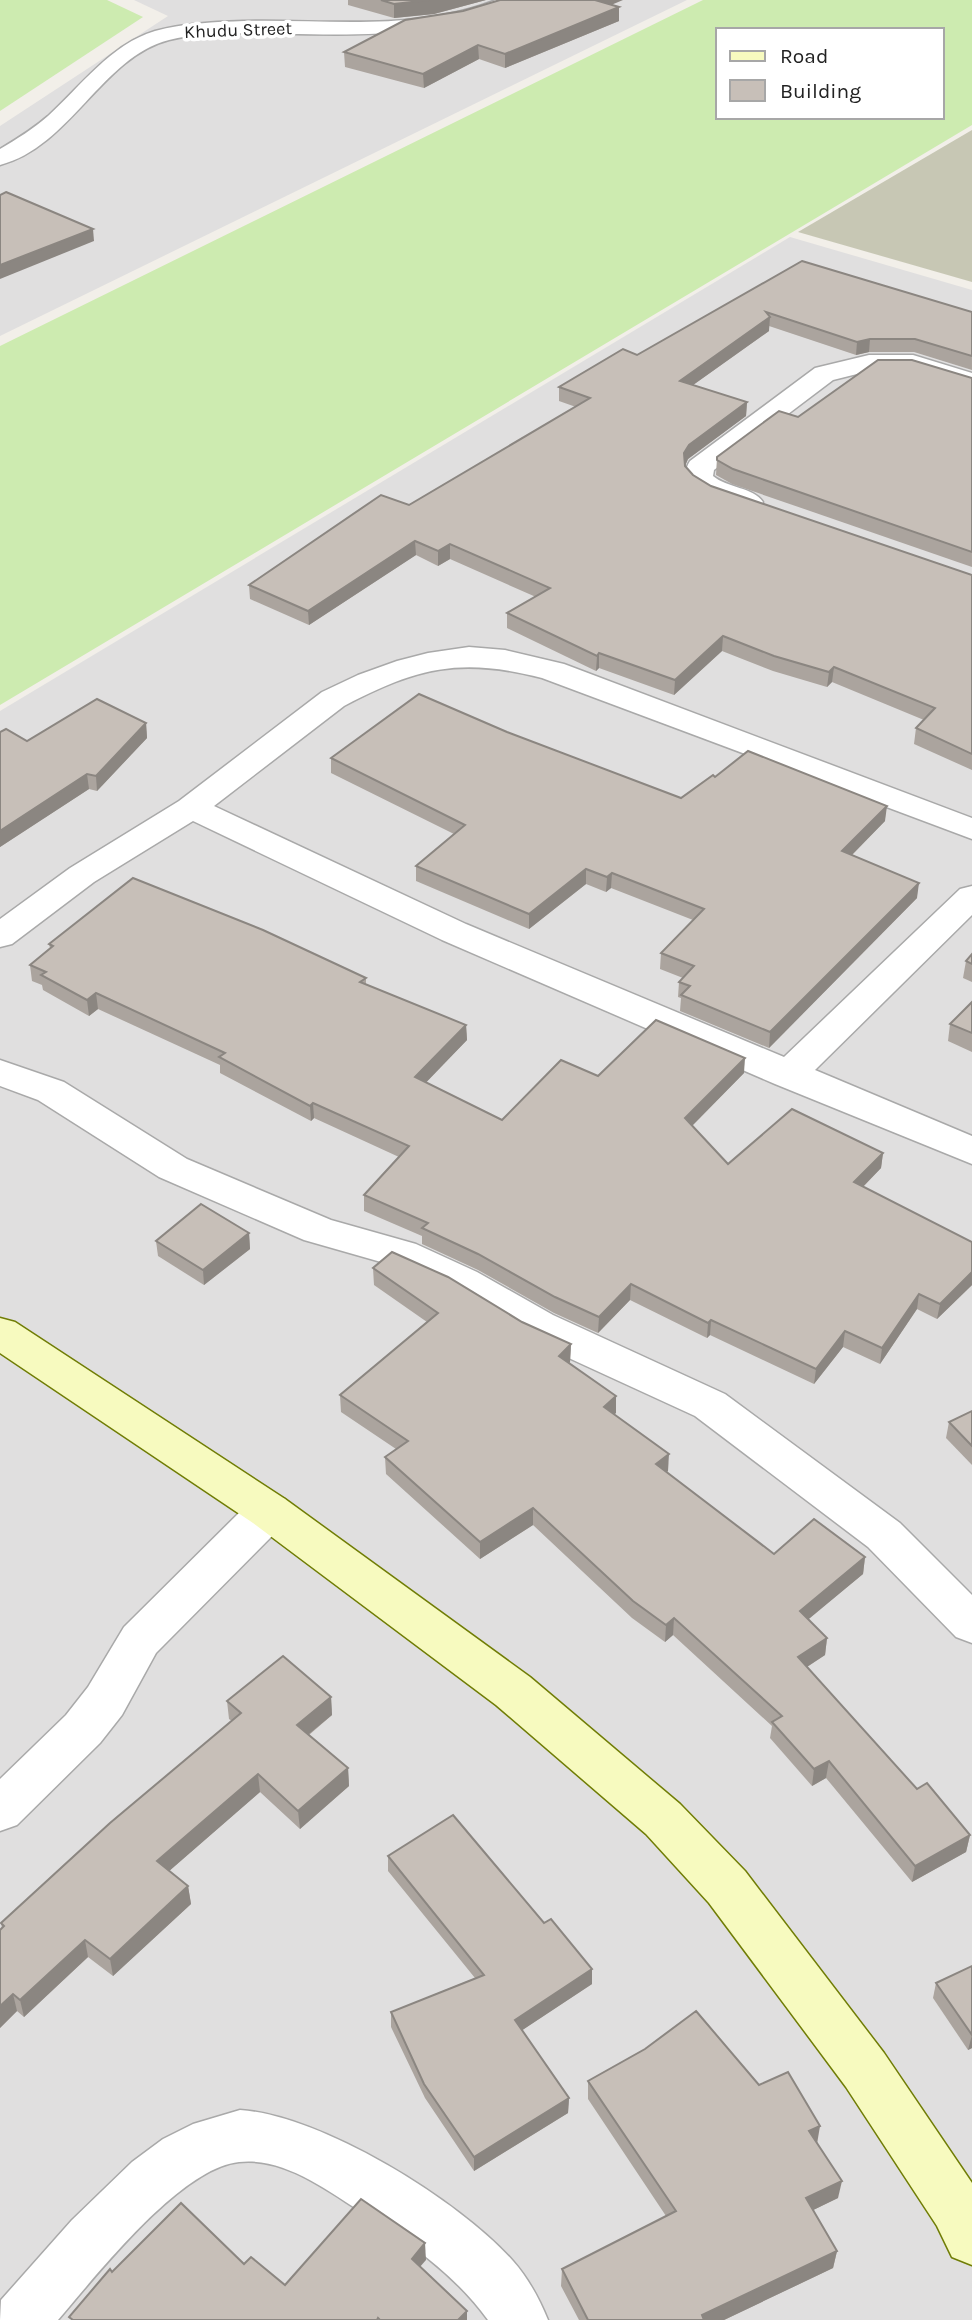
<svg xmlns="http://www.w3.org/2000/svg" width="972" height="2320" viewBox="0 0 972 2320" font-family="Karla,sans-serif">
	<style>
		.residential { fill: #e0dfdf }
		.construction { fill: #c7c7b4 }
		.grass { fill: #cdebb0; fill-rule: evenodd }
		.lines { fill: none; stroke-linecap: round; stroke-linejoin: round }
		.street-casing { stroke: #a9a9a9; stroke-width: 3 }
		.secondary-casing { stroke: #707d05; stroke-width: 3 }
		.street { fill: #fff; fill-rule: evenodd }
		.secondary { fill: #f7fabf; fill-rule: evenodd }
		.wall { fill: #aba49e }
		.shaded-wall { fill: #8b8681 }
		.building { fill: #c7bfb8; stroke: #8b8681; stroke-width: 2 }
		.labels { text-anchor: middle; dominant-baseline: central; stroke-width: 7; stroke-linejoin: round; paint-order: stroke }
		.far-street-label { font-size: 18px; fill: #222; stroke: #fff }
	</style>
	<rect width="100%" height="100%" fill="#f2efe9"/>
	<g class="residential">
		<path d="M 134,0 L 687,0 L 0,336 L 0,126 L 168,16 Z"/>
		<path d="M 790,237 L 972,290 L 972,2320 L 0,2320 L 0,711 Z"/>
	</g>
	<path class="construction" d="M 972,130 L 972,282 L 798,232 Z"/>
	<g class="grass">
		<path d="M 0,0 L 107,0 L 143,17 L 0,111 Z"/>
		<path d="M 703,0 L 972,0 L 972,125 L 0,705 L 0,346 ZM 718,30 L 942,30 L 942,117 L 718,117 Z"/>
	</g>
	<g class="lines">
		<defs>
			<g id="street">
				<path d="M 496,0 L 524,0 L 521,4 C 439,37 373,35 286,34 C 248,33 206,31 169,40 C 102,57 70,147 0,165 L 0,149 C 17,139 33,129 48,116 C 81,86 111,44 155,31 C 184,23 215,22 244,21 C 329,19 415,32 496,0 Z"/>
				<path d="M 869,355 L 913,355 L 972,373 L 972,390 L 911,371 L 869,371 L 833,380 L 714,470 L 713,476 C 727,488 753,487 763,502 L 759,508 C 738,513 669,492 690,461 L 815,368 Z"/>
				<path d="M 469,647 L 505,650 L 564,664 L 972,818 L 972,839 L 542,678 C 461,657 418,667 344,706 L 214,806 L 466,924 L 784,1057 L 960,889 L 972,886 L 972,915 L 815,1070 L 972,1136 L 972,1164 L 775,1084 L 442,940 L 193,821 L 94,882 L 12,944 L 0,947 L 0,919 L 70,868 L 179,801 L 322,692 L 358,675 L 397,661 L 428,653 Z"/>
				<path d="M 0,1060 L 64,1082 L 187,1159 L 331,1220 L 416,1244 L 477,1272 L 553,1315 L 725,1394 L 900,1523 L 972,1595 L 972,1643 L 956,1637 L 868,1547 L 695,1416 L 523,1337 L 449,1292 L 388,1264 L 304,1240 L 159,1177 L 38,1100 L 0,1086 Z"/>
				<path d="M 269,1494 L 285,1499 L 291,1511 L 285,1523 L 156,1653 L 122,1715 L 100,1743 L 17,1825 L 0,1831 L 0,1779 L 66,1715 L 88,1687 L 124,1627 L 253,1499 Z"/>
				<path d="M 240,2110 C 321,2115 459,2200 513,2261 C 528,2278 539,2298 548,2320 L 488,2320 C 454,2273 408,2242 360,2211 C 325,2189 283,2157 239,2162 C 180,2168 96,2276 58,2320 L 0,2320 L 1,2300 L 72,2220 L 132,2162 L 163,2139 L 193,2124 Z"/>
			</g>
			<path id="secondary" d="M 0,1318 L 15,1322 L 285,1499 L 530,1677 L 680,1804 L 745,1871 L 884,2053 L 972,2183 L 972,2265 L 952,2257 L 937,2226 L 846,2087 L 709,1903 L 646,1834 L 496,1705 L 253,1523 L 0,1353 Z"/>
		</defs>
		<use href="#street" class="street-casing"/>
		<use href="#secondary" class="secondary-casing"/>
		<use href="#street" class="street"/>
		<use href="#secondary" class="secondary"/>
	</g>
	<g class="wall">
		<path d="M 348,0 L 486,0 L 434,14 L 394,18 L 348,5 Z"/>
		<path d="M 612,5 L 619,7 L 619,21 L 505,68 L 479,59 L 424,88 L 345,67 L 344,52 L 463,11 Z"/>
		<path d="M 802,261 L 972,312 L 972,370 L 914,352 L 869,352 L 856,355 L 769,326 L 769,331 L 693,385 L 747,402 L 746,416 L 688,459 L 685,466 L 693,475 L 711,486 L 972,575 L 972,770 L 914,744 L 916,728 L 924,720 L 832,682 L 827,687 L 773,671 L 722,651 L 674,695 L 599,668 L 596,671 L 507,628 L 507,613 L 536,597 L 450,559 L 438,566 L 416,555 L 309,625 L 250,599 L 249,585 L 409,505 L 576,407 L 559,401 L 559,387 L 637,355 Z"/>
		<path d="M 972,378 L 972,567 L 732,484 L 716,475 L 717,457 L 798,417 Z"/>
		<path d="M 146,723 L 147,738 L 97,791 L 89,789 L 0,847 L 0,732 L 27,741 Z"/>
		<path d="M 507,732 L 681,798 L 885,821 L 852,855 L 917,898 L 769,1048 L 680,1011 L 681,998 L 678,997 L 679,982 L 683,978 L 660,969 L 661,953 L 693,920 L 611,888 L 606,892 L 586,884 L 529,929 L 416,881 L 416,866 L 454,834 L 331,773 L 331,758 Z"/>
		<path d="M 49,944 L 366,978 L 366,985 L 466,1025 L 467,1040 L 426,1082 L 502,1120 L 598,1076 L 744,1073 L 692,1126 L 728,1164 L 883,1153 L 881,1168 L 863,1187 L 972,1242 L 972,1285 L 937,1319 L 917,1309 L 880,1364 L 843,1347 L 814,1384 L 710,1335 L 707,1338 L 630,1300 L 598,1333 L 554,1313 L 478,1270 L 422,1244 L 422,1236 L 364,1211 L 364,1195 L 399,1157 L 314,1118 L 311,1121 L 220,1073 L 220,1065 L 98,1009 L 89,1016 L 43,990 L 42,985 L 32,981 L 30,965 L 50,948 Z"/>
		<path d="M 972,954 L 972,982 L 963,978 L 966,961 Z"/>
		<path d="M 972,1002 L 972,1052 L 948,1041 L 950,1024 Z"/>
		<path d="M 249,1233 L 250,1249 L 204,1285 L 158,1256 L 156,1241 Z"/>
		<path d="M 373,1268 L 522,1322 L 571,1344 L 570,1362 L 569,1363 L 616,1396 L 616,1413 L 614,1414 L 668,1471 L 667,1472 L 774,1554 L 865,1557 L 863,1574 L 808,1619 L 827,1638 L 825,1655 L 807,1667 L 917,1789 L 970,1835 L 966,1852 L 912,1882 L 826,1778 L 812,1786 L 770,1738 L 772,1726 L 673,1635 L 665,1642 L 632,1618 L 533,1525 L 480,1559 L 386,1474 L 385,1457 L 396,1449 L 341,1412 L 340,1395 L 427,1322 L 374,1285 Z"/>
		<path d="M 972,1411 L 972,1465 L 946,1438 L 949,1422 Z"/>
		<path d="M 331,1697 L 332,1715 L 309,1735 L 348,1768 L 349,1786 L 300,1829 L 260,1792 L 169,1871 L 188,1886 L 191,1904 L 113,1976 L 88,1957 L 24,2017 L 17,2011 L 0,2028 L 2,1928 L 1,1923 L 232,1721 L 229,1719 L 227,1701 Z"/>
		<path d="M 388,1856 L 592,1984 L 522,2030 L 569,2098 L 568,2113 L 474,2171 L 425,2098 L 391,2027 L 391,2012 L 475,1978 L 388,1871 Z"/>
		<path d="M 972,1966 L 972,2048 L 968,2050 L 933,1998 L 936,1983 Z"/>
		<path d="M 588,2081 L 759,2085 L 817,2143 L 838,2198 L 813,2210 L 837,2251 L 833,2268 L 724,2320 L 579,2320 L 561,2286 L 562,2269 L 666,2216 L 588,2099 Z"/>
	</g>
	<g class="shaded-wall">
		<path d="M 429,0 L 486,0 L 434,14 L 394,18 L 394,4 Z"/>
		<path d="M 592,0 L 623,0 L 592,13 Z"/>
		<path d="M 619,7 L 619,21 L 505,68 L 505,54 Z"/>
		<path d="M 478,45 L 479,59 L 424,88 L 423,74 Z"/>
		<path d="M 93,229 L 94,241 L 0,279 L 0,265 Z"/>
		<path d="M 770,317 L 769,331 L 679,395 L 680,381 Z"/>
		<path d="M 870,339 L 869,352 L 856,355 L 857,342 Z"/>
		<path d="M 747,402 L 746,416 L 688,459 L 684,468 L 684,453 L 689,445 Z"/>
		<path d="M 415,541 L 416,555 L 309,625 L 308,611 Z"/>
		<path d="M 450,544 L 450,559 L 438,566 L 438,551 Z"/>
		<path d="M 723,636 L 722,651 L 674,695 L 675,680 Z"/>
		<path d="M 599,653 L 599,668 L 596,671 L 597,656 Z"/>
		<path d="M 834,667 L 832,682 L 827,687 L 829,672 Z"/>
		<path d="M 146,723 L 147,738 L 97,791 L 96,776 Z"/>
		<path d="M 87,774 L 89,789 L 0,847 L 0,831 Z"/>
		<path d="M 887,806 L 885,821 L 841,866 L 842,851 Z"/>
		<path d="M 586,869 L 586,884 L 529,929 L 529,914 Z"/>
		<path d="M 612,873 L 611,888 L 606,892 L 607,877 Z"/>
		<path d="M 919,883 L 917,898 L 769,1048 L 770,1032 Z"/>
		<path d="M 96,993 L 98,1009 L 89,1016 L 87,1000 Z"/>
		<path d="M 466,1025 L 467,1040 L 416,1093 L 415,1077 Z"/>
		<path d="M 745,1058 L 744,1073 L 684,1134 L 685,1118 Z"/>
		<path d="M 313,1103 L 314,1118 L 311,1121 L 310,1106 Z"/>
		<path d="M 883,1153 L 881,1168 L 852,1198 L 854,1182 Z"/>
		<path d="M 249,1233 L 250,1249 L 204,1285 L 203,1270 Z"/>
		<path d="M 972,1272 L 972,1285 L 937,1319 L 940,1304 Z"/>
		<path d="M 631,1284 L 630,1300 L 598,1333 L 599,1317 Z"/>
		<path d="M 919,1294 L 917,1309 L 880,1364 L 882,1348 Z"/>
		<path d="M 711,1320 L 710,1335 L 707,1338 L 708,1323 Z"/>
		<path d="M 845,1331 L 843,1347 L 814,1384 L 816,1369 Z"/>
		<path d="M 571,1344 L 570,1362 L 558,1374 L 559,1356 Z"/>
		<path d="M 616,1396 L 616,1413 L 603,1424 L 604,1407 Z"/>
		<path d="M 669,1454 L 668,1471 L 655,1481 L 656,1464 Z"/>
		<path d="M 533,1508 L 533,1525 L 480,1559 L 480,1542 Z"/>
		<path d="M 865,1557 L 863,1574 L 798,1628 L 800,1611 Z"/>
		<path d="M 674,1618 L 673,1635 L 665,1642 L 666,1625 Z"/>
		<path d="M 827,1638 L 825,1655 L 796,1674 L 798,1657 Z"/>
		<path d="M 331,1697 L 332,1715 L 298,1743 L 297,1725 Z"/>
		<path d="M 829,1761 L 826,1778 L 812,1786 L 814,1769 Z"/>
		<path d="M 348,1768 L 349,1786 L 300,1829 L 298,1811 Z"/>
		<path d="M 258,1774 L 260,1792 L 160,1879 L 157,1861 Z"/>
		<path d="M 970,1835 L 966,1852 L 912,1882 L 915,1866 Z"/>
		<path d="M 188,1886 L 191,1904 L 113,1976 L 110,1959 Z"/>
		<path d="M 85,1940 L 88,1957 L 24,2017 L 20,2000 Z"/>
		<path d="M 592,1969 L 592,1984 L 515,2035 L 515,2020 Z"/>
		<path d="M 13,1994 L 17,2011 L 0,2028 L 0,2006 Z"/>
		<path d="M 972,2035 L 972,2048 L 968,2050 Z"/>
		<path d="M 569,2098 L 568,2113 L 474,2171 L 474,2157 Z"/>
		<path d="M 820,2126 L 817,2144 L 809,2131 Z"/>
		<path d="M 842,2181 L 838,2198 L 803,2215 L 806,2198 Z"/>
		<path d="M 425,2243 L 426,2260 L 412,2276 L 412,2259 Z"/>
		<path d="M 837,2251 L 833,2268 L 724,2320 L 701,2320 L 702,2315 Z"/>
		<path d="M 467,2311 L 467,2320 L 458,2320 Z"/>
	</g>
	<g class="building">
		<path d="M 381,0 L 429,0 L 394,4 Z"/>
		<path d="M 500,0 L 595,0 L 619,7 L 505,54 L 478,45 L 423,74 L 344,52 L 405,20 L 463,11 Z"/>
		<path d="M 6,192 L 93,229 L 0,265 L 0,195 Z"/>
		<path d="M 802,261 L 972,312 L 972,356 L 915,339 L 870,339 L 857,342 L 766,312 L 770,317 L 680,381 L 747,402 L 689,445 L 684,453 L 685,466 L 693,475 L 711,486 L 972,575 L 972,754 L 916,728 L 935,708 L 834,667 L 829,672 L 774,656 L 723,636 L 675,680 L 599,653 L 597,656 L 507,613 L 550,588 L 450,544 L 438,551 L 415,541 L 308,611 L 249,585 L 381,495 L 409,505 L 590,398 L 559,387 L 623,349 L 637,355 Z"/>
		<path d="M 878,360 L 912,360 L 972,378 L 972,552 L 733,469 L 717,460 L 717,457 L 779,411 L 798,417 Z"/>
		<path d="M 419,694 L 507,732 L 681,798 L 713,775 L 715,777 L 748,751 L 887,806 L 842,851 L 919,883 L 770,1032 L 681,995 L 690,986 L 679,982 L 694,966 L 661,953 L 704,909 L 612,873 L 607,877 L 586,869 L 529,914 L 416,866 L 465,825 L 331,758 Z"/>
		<path d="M 97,699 L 146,723 L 96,776 L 87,774 L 0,831 L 0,732 L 6,729 L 27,741 Z"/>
		<path d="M 133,878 L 263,930 L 366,978 L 360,982 L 466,1025 L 415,1077 L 502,1120 L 561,1060 L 598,1076 L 656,1020 L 745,1058 L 685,1118 L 728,1164 L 792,1109 L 883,1153 L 854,1182 L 972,1242 L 972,1272 L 940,1304 L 919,1294 L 882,1348 L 845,1331 L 816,1369 L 711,1320 L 708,1323 L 631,1284 L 599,1317 L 555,1297 L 478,1254 L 422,1228 L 428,1223 L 364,1195 L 409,1146 L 313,1103 L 310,1106 L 219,1057 L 225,1053 L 96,993 L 87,1000 L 41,975 L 46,972 L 30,965 L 53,946 L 49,944 Z"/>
		<path d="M 972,954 L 972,964 L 966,961 Z"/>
		<path d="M 972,1002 L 972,1033 L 950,1024 Z"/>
		<path d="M 201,1204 L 249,1233 L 203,1270 L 156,1241 Z"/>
		<path d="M 392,1252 L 448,1277 L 522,1322 L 571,1344 L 559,1356 L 616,1396 L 604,1407 L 669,1454 L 656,1464 L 774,1554 L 814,1519 L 865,1557 L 800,1611 L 827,1638 L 798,1657 L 917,1789 L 927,1783 L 970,1835 L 915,1866 L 829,1761 L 814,1769 L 772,1722 L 782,1716 L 674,1618 L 666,1625 L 633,1601 L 533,1508 L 480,1542 L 385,1457 L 408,1441 L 340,1395 L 438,1313 L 373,1268 Z"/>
		<path d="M 972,1411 L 972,1446 L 949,1422 Z"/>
		<path d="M 283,1656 L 331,1697 L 297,1725 L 348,1768 L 298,1811 L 258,1774 L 157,1861 L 188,1886 L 110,1959 L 85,1940 L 20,2000 L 13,1994 L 0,2006 L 0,1930 L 4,1926 L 1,1923 L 110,1823 L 241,1713 L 227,1701 Z"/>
		<path d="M 453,1815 L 544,1923 L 551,1919 L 592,1969 L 515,2020 L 569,2098 L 474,2157 L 424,2084 L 391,2012 L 484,1975 L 388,1856 Z"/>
		<path d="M 972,1966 L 972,2035 L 936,1983 Z"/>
		<path d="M 696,2011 L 759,2085 L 788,2072 L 820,2126 L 809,2131 L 842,2181 L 806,2198 L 837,2251 L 702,2315 L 704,2320 L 588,2320 L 562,2269 L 676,2211 L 588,2081 L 645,2049 Z"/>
		<path d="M 361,2199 L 425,2243 L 412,2259 L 467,2311 L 458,2320 L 380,2320 L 378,2318 L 377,2320 L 73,2320 L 69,2317 L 110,2269 L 112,2272 L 181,2203 L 244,2264 L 251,2257 L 285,2285 Z"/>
	</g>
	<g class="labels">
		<g class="far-street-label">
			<text transform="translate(238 30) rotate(-2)">Khudu Street</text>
		</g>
	</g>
	<rect x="716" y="28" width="228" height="91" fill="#ffffff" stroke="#a7a7a7" stroke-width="2"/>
	<rect x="730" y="51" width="35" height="10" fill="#f7fabf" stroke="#a7a7a7" stroke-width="2"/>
	<text x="780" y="63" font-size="21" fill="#222222">Road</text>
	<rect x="730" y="80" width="35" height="21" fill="#c7bfb8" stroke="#a7a7a7" stroke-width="2"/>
	<text x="780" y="98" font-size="21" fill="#222222">Building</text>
</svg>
